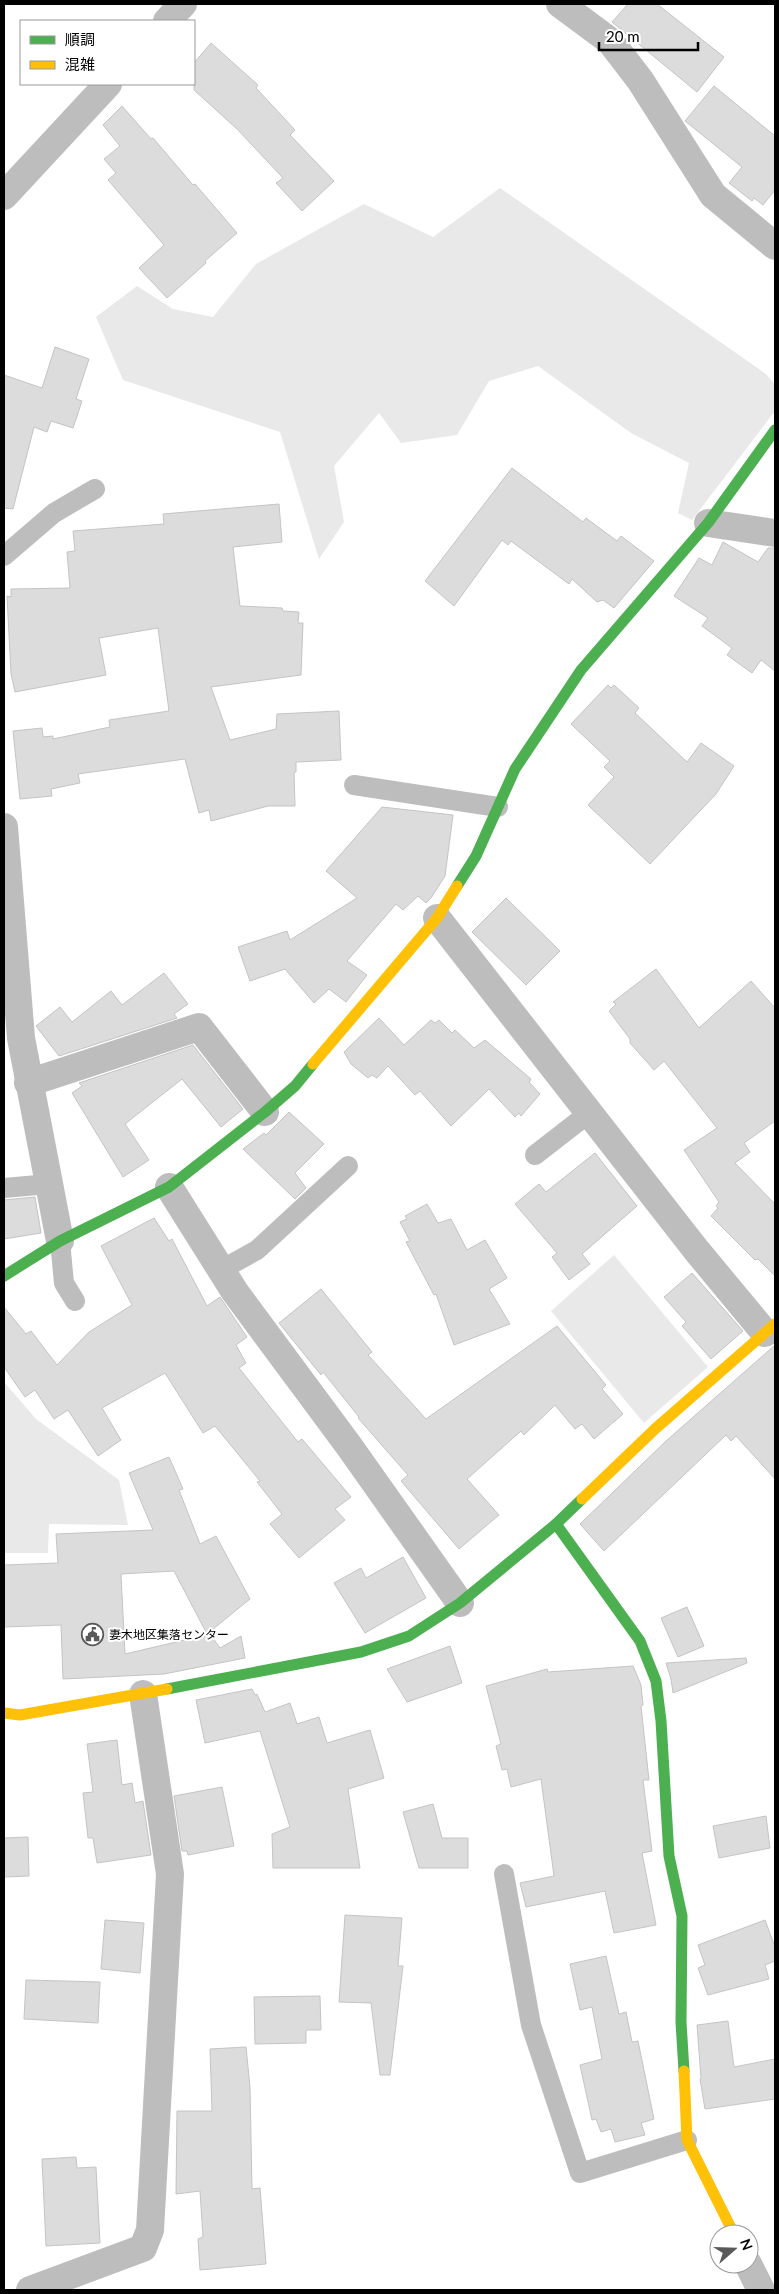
<svg xmlns="http://www.w3.org/2000/svg" width="779" height="2294" viewBox="0 0 779 2294" font-family="Lato,'Noto Sans JP',sans-serif">
	<style>
		.green { fill: #e9e9e9 }
		.building { fill: #dcdcdc; stroke: #c4c4c4 }
		.lines { fill: none; stroke-linecap: round; stroke-linejoin: round }
		.lane { stroke: #bdbdbd; stroke-width: 20 }
		.street { stroke: #bdbdbd; stroke-width: 28 }
		.fast { stroke: #4caf50; stroke-width: 11 }
		.slow { stroke: #ffc107; stroke-width: 11 }
		.labels { text-anchor: middle; dominant-baseline: central; stroke-width: 4; stroke-linejoin: round; paint-order: stroke }
		.poi-label { font-size: 12px; fill: #000; stroke: #fff; text-anchor: start }
	</style>
	<rect width="100%" height="100%" fill="#fff"/>
	<g class="green">
		<path d="M 500,188 L 766,374 L 775,384 L 775,411 L 692,520 L 678,513 L 689,463 L 631,433 L 538,366 L 489,381 L 457,435 L 401,443 L 379,413 L 334,466 L 344,522 L 319,559 L 280,432 L 123,380 L 96,317 L 137,286 L 173,309 L 213,317 L 256,264 L 364,204 L 433,237 Z"/>
		<path d="M 614,1255 L 708,1367 L 644,1423 L 551,1311 Z"/>
		<path d="M 4,1382 L 36,1419 L 119,1480 L 128,1525 L 49,1524 L 48,1553 L 4,1553 Z"/>
	</g>
	<g class="building">
		<path d="M 628,4 L 657,4 L 724,57 L 697,92 L 612,22 Z"/>
		<path d="M 211,43 L 258,85 L 256,88 L 295,130 L 290,135 L 334,181 L 302,211 L 276,183 L 283,178 L 237,129 L 194,90 L 194,63 Z"/>
		<path d="M 714,86 L 775,136 L 775,190 L 763,205 L 754,198 L 752,201 L 729,183 L 742,167 L 685,121 Z"/>
		<path d="M 122,106 L 151,139 L 153,138 L 193,185 L 195,184 L 237,233 L 205,261 L 206,263 L 167,298 L 139,268 L 164,245 L 108,180 L 116,173 L 104,159 L 120,146 L 103,125 Z"/>
		<path d="M 55,347 L 89,359 L 76,399 L 82,401 L 73,428 L 51,421 L 47,432 L 34,427 L 13,509 L 4,508 L 4,375 L 42,388 Z"/>
		<path d="M 512,468 L 583,522 L 586,518 L 617,541 L 621,536 L 654,561 L 614,608 L 603,600 L 597,602 L 572,579 L 569,584 L 511,541 L 508,545 L 502,540 L 454,606 L 425,581 Z"/>
		<path d="M 279,504 L 282,542 L 233,547 L 240,606 L 282,608 L 283,611 L 299,612 L 298,623 L 303,623 L 301,675 L 211,687 L 230,740 L 276,729 L 277,714 L 339,711 L 341,760 L 296,762 L 296,772 L 294,772 L 295,806 L 268,806 L 211,821 L 209,810 L 199,813 L 185,759 L 78,774 L 80,783 L 51,789 L 52,796 L 20,799 L 13,731 L 42,728 L 43,737 L 53,736 L 53,739 L 110,727 L 109,720 L 169,711 L 158,628 L 99,638 L 106,675 L 15,692 L 11,674 L 7,596 L 11,597 L 11,589 L 70,588 L 67,552 L 75,551 L 73,531 L 164,524 L 163,514 Z"/>
		<path d="M 723,542 L 758,562 L 768,548 L 775,548 L 775,671 L 761,660 L 752,673 L 727,655 L 732,648 L 702,626 L 708,618 L 674,596 L 699,558 L 712,565 Z"/>
		<path d="M 608,685 L 611,688 L 614,685 L 639,708 L 635,713 L 687,762 L 701,743 L 734,766 L 716,794 L 650,864 L 588,805 L 614,777 L 604,767 L 610,761 L 571,724 Z"/>
		<path d="M 382,807 L 453,815 L 445,876 L 431,898 L 426,903 L 418,896 L 403,910 L 396,904 L 347,961 L 367,975 L 346,1002 L 329,989 L 314,1003 L 285,969 L 250,981 L 238,947 L 287,931 L 290,940 L 357,898 L 326,871 Z"/>
		<path d="M 506,898 L 560,951 L 526,985 L 472,932 Z"/>
		<path d="M 656,969 L 699,1028 L 751,981 L 775,1008 L 775,1121 L 744,1143 L 750,1152 L 735,1163 L 775,1204 L 775,1276 L 758,1259 L 755,1260 L 711,1216 L 718,1208 L 716,1206 L 719,1202 L 684,1150 L 717,1128 L 664,1061 L 654,1070 L 630,1043 L 630,1039 L 609,1011 L 616,1004 L 613,1002 Z"/>
		<path d="M 164,973 L 188,1004 L 174,1014 L 177,1018 L 59,1056 L 36,1026 L 60,1007 L 72,1022 L 111,991 L 122,1005 Z"/>
		<path d="M 379,1018 L 404,1045 L 431,1020 L 435,1023 L 439,1020 L 452,1033 L 455,1030 L 474,1048 L 485,1040 L 531,1079 L 529,1082 L 540,1094 L 521,1116 L 519,1113 L 515,1117 L 489,1089 L 451,1126 L 420,1091 L 415,1095 L 388,1066 L 377,1078 L 372,1075 L 368,1078 L 351,1064 L 344,1052 Z"/>
		<path d="M 193,1045 L 243,1109 L 221,1127 L 182,1079 L 125,1124 L 149,1160 L 123,1177 L 72,1093 L 82,1086 L 79,1083 Z"/>
		<path d="M 289,1112 L 324,1144 L 295,1173 L 306,1188 L 295,1199 L 243,1149 L 264,1133 L 266,1135 Z"/>
		<path d="M 595,1153 L 637,1206 L 582,1254 L 590,1264 L 569,1280 L 552,1257 L 557,1253 L 515,1204 L 539,1184 L 546,1192 Z"/>
		<path d="M 35,1197 L 41,1233 L 4,1239 L 4,1200 Z"/>
		<path d="M 427,1204 L 438,1223 L 451,1219 L 467,1250 L 485,1240 L 507,1278 L 489,1289 L 510,1324 L 454,1345 L 436,1294 L 434,1295 L 406,1242 L 410,1241 L 400,1222 L 407,1219 L 405,1216 Z"/>
		<path d="M 154,1218 L 169,1241 L 172,1239 L 207,1306 L 220,1297 L 247,1337 L 236,1345 L 246,1363 L 239,1368 L 298,1442 L 302,1439 L 351,1497 L 335,1509 L 345,1520 L 299,1558 L 270,1524 L 282,1514 L 257,1482 L 260,1481 L 215,1426 L 203,1433 L 165,1373 L 102,1408 L 121,1440 L 98,1456 L 68,1410 L 54,1419 L 35,1390 L 25,1397 L 4,1367 L 4,1307 L 26,1334 L 31,1331 L 57,1365 L 89,1332 L 132,1305 L 101,1246 Z"/>
		<path d="M 692,1273 L 743,1331 L 711,1359 L 682,1326 L 686,1322 L 664,1297 Z"/>
		<path d="M 321,1289 L 372,1352 L 368,1355 L 426,1419 L 557,1326 L 606,1385 L 602,1389 L 623,1414 L 594,1439 L 582,1424 L 575,1429 L 555,1405 L 524,1435 L 521,1431 L 467,1479 L 499,1515 L 459,1549 L 401,1481 L 408,1475 L 358,1418 L 359,1417 L 323,1372 L 321,1375 L 279,1323 Z"/>
		<path d="M 775,1345 L 775,1479 L 736,1436 L 731,1441 L 726,1435 L 604,1551 L 580,1524 L 666,1441 Z"/>
		<path d="M 169,1457 L 183,1489 L 179,1490 L 200,1544 L 216,1536 L 250,1599 L 207,1634 L 174,1571 L 121,1574 L 125,1654 L 210,1634 L 220,1648 L 241,1636 L 245,1658 L 164,1674 L 63,1679 L 61,1625 L 4,1627 L 4,1565 L 58,1563 L 56,1534 L 153,1530 L 129,1473 Z"/>
		<path d="M 403,1557 L 426,1598 L 365,1633 L 334,1583 L 361,1568 L 366,1578 Z"/>
		<path d="M 687,1607 L 704,1646 L 678,1657 L 661,1618 Z"/>
		<path d="M 450,1646 L 462,1683 L 407,1702 L 387,1669 Z"/>
		<path d="M 746,1658 L 747,1663 L 673,1693 L 671,1679 L 666,1663 Z"/>
		<path d="M 633,1666 L 641,1685 L 643,1705 L 641,1706 L 649,1780 L 643,1780 L 652,1851 L 642,1853 L 656,1925 L 614,1933 L 605,1891 L 526,1907 L 520,1883 L 554,1876 L 541,1779 L 511,1787 L 507,1769 L 502,1770 L 496,1746 L 501,1744 L 486,1686 L 547,1669 L 548,1672 Z"/>
		<path d="M 252,1689 L 255,1695 L 257,1694 L 265,1712 L 290,1703 L 297,1724 L 319,1717 L 327,1743 L 370,1730 L 384,1778 L 348,1789 L 360,1868 L 273,1868 L 272,1834 L 290,1827 L 260,1731 L 205,1743 L 196,1700 Z"/>
		<path d="M 117,1740 L 122,1785 L 132,1783 L 135,1803 L 143,1801 L 151,1855 L 97,1863 L 93,1838 L 88,1838 L 83,1793 L 93,1792 L 87,1744 Z"/>
		<path d="M 222,1787 L 234,1846 L 188,1855 L 187,1851 L 182,1851 L 174,1796 Z"/>
		<path d="M 433,1804 L 442,1838 L 468,1838 L 468,1868 L 419,1868 L 403,1812 Z"/>
		<path d="M 766,1816 L 770,1848 L 719,1858 L 713,1826 Z"/>
		<path d="M 28,1837 L 29,1876 L 4,1877 L 4,1838 Z"/>
		<path d="M 345,1915 L 402,1918 L 398,1966 L 403,1966 L 390,2075 L 380,2075 L 371,2003 L 339,2002 Z"/>
		<path d="M 105,1920 L 144,1923 L 140,1973 L 101,1969 Z"/>
		<path d="M 765,1920 L 775,1947 L 775,1961 L 765,1965 L 769,1979 L 708,1995 L 698,1968 L 705,1965 L 698,1945 Z"/>
		<path d="M 606,1956 L 619,2014 L 626,2012 L 632,2042 L 638,2041 L 654,2119 L 641,2123 L 645,2135 L 615,2142 L 611,2129 L 601,2132 L 596,2119 L 592,2120 L 580,2065 L 602,2059 L 592,2007 L 580,2010 L 570,1964 Z"/>
		<path d="M 26,1980 L 100,1982 L 98,2023 L 24,2019 Z"/>
		<path d="M 320,1996 L 321,2030 L 306,2030 L 306,2043 L 255,2044 L 254,1997 Z"/>
		<path d="M 728,2021 L 734,2067 L 775,2059 L 775,2099 L 705,2109 L 700,2079 L 701,2078 L 697,2025 Z"/>
		<path d="M 246,2047 L 250,2087 L 252,2189 L 260,2188 L 266,2264 L 200,2270 L 198,2239 L 203,2237 L 200,2191 L 176,2194 L 177,2111 L 212,2111 L 210,2049 Z"/>
		<path d="M 76,2157 L 77,2168 L 96,2167 L 100,2243 L 46,2246 L 42,2159 Z"/>
	</g>
	<g class="lines">
		<g class="lane">
			<path d="M 4,556 L 54,513 L 95,489"/>
			<path d="M 354,785 L 498,807"/>
			<path d="M 535,1155 L 589,1113"/>
			<path d="M 4,1188 L 49,1184"/>
			<path d="M 60,1241 L 64,1283 L 75,1301"/>
			<path d="M 221,1270 L 257,1250 L 348,1166"/>
			<path d="M 504,1874 L 531,2025 L 580,2173 L 687,2140"/>
		</g>
		<g class="street">
			<path d="M 560,4 L 610,41 L 640,80 L 713,195 L 775,246"/>
			<path d="M 167,21 L 183,4"/>
			<path d="M 4,196 L 108,84"/>
			<path d="M 708,523 L 775,533"/>
			<path d="M 4,827 L 21,1038 L 60,1241"/>
			<path d="M 437,918 L 697,1251 L 765,1333"/>
			<path d="M 28,1083 L 199,1027 L 265,1112"/>
			<path d="M 169,1187 L 235,1292 L 349,1446 L 460,1603"/>
			<path d="M 748,2264 L 761,2290"/>
			<path d="M 30,2290 L 143,2248 L 150,2230 L 170,1874 L 143,1694"/>
		</g>
		<g class="fast">
			<path d="M 457,886 L 476,856 L 515,769 L 581,670 L 708,523 L 775,430"/>
			<path d="M 4,1276 L 60,1241 L 169,1187 L 265,1112 L 295,1086 L 313,1064"/>
			<path d="M 556,1524 L 640,1641 L 656,1681 L 661,1721 L 669,1856 L 682,1916 L 681,2022 L 684,2071"/>
			<path d="M 167,1689 L 361,1652 L 409,1636 L 460,1603 L 556,1524 L 582,1499"/>
		</g>
		<g class="slow">
			<path d="M 313,1064 L 437,918 L 457,886"/>
			<path d="M 582,1499 L 655,1429 L 775,1324"/>
			<path d="M 4,1713 L 20,1715 L 167,1689"/>
			<path d="M 684,2071 L 687,2140 L 734,2234"/>
		</g>
	</g>
	<defs>
		<symbol id="civic-ring" viewBox="-11 -11 22 22"><circle r="9.5" fill="#fff" stroke="#595959" stroke-width="1.5"/><path d="M-.6-6.5H3V-4.5H.6V-3L4-1V1h2V6H-6V1h2V-1L-.6-3ZM-1.2 2.5V6h2.4V2.5Z" fill="#595959"/></symbol>
	</defs>
	<g fill-rule="evenodd">
		<use href="#civic-ring" x="80" y="1622" width="25" height="25"/>
	</g>
	<g class="labels">
		<g class="poi-label">
			<text x="109" y="1634">妻木地区集落センター</text>
		</g>
	</g>
	<rect width="779" height="2294" fill="none" stroke="#000000" stroke-width="10"/>
	<rect x="20" y="20" width="175" height="65" fill="#ffffff" stroke="#999999"/>
	<rect x="30" y="36" width="25" height="8" fill="#4caf50" stroke="#999999"/>
	<text x="65" y="45" font-size="15" fill="#000000">順調</text>
	<rect x="30" y="61" width="25" height="8" fill="#ffc107" stroke="#999999"/>
	<text x="65" y="70" font-size="15" fill="#000000">混雑</text>
	<g transform="translate(734 2249) rotate(70)"><circle r="24" fill="#ffffff" stroke="#999999"/>
	<path d="M0-4L9 19L0 12L-9 19Z" fill="#595959"/>
	<text y="-8" font-size="14" font-weight="bold" text-anchor="middle" fill="#000000">N</text>
	</g>
	<path d="M599 42v8h99v-8" fill="none" stroke="#000000" stroke-width="2.5"/>
	<text x="606" y="42" font-size="15" fill="#000000" stroke="#ffffff" stroke-width="4" paint-order="stroke">20 m</text>
</svg>
